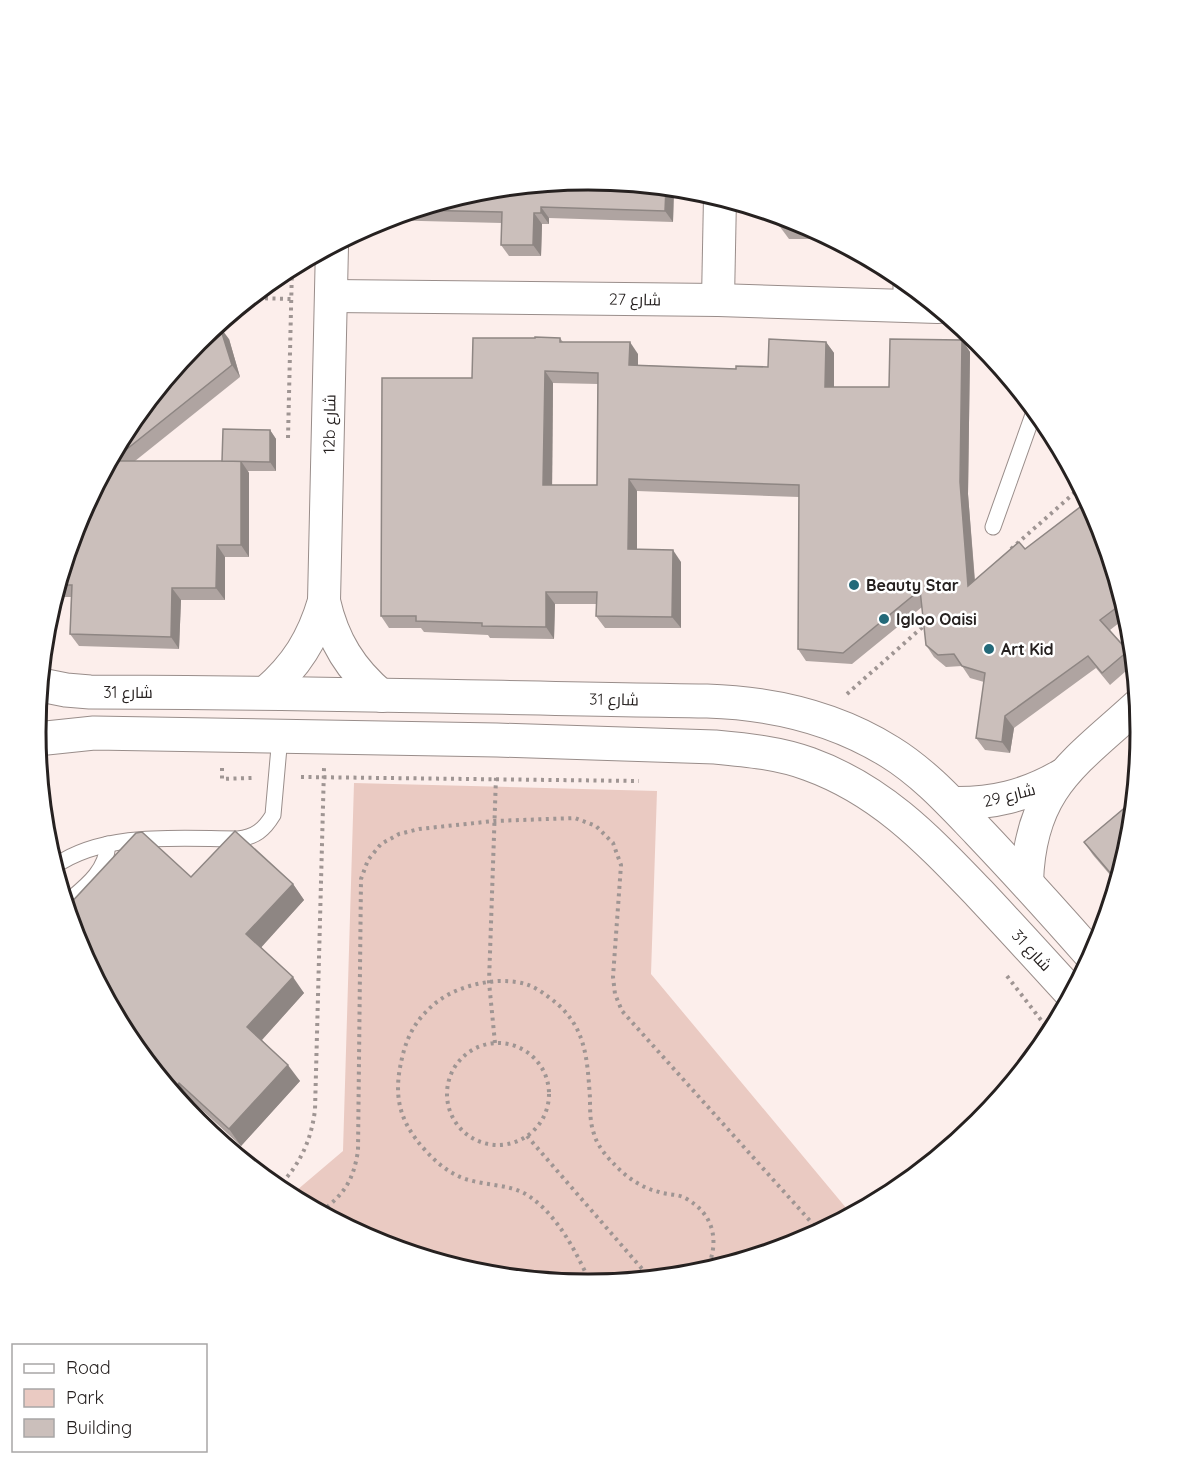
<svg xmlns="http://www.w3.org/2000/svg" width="1177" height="1464" viewBox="0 0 1177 1464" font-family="Quicksand,Cairo,sans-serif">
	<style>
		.green { fill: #eacac2 }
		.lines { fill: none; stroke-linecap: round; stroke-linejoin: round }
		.service-casing { stroke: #998d8a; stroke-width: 17 }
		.minor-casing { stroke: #998d8a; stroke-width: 34 }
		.tertiary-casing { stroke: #998d8a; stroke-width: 35 }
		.path { stroke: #9f9593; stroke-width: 4; stroke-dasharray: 3 4.5; stroke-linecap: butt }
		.service { stroke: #fff; stroke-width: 15 }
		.minor { stroke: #fff; stroke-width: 32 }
		.tertiary { stroke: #fff; stroke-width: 33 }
		.wall { fill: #afa4a1; fill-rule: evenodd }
		.shaded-wall { fill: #8e8683 }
		.building { fill: #cbbfbb; stroke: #8e8683; stroke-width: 1.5; fill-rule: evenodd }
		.poi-dot { fill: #236979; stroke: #fff; stroke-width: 2 }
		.labels { text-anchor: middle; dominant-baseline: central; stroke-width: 5; stroke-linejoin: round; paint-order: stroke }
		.street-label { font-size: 16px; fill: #262120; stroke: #fff }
		.poi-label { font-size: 16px; font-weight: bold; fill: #262120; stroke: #fff; text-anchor: start }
		.rim { fill: none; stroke: #262120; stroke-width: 3 }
	</style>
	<rect width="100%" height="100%" fill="#fceeeb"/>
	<path class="green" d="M 354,783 L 657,791 L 651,974 L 852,1215 L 800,1243 L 696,1274 L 588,1284 L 480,1274 L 377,1242 L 290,1196 L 343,1151 Z"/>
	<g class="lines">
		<defs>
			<g id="service">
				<path d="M 901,277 L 901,306"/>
				<path d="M 993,527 L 1035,409"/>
				<path d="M 55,866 C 105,831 180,839 238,839 C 255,837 264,830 273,815 L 280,736"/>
				<path d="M 66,903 C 86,886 106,872 108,844"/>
			</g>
			<g id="minor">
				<path d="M 332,296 L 718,300 L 938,307"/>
				<path d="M 718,300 L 720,197"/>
				<path d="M 324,601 C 333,641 351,670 382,696"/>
				<path d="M 266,692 C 296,666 313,639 324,601 L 332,246"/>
				<path d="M 951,803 C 992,804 1026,796 1062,775"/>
				<path d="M 1027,882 C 1030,787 1075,763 1138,705"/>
			</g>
			<g id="tertiary">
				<path d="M 41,685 L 66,690 L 90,692 C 296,692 502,698 707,701 C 772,703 834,717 890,752 C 924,773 951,803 978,831 C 1017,872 1055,914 1092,956"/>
				<path d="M 37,739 L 94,733 L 497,740 L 715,747 C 747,750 779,753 809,764 C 881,790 927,839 979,893 C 1010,926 1041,960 1072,994"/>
			</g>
		</defs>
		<use href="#service" class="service-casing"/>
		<use href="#minor" class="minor-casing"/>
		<use href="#tertiary" class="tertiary-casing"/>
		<g class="path">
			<path d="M 250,298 L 291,299"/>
			<path d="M 288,438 L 292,267"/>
			<path d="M 1011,549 L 1081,487"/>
			<path d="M 847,694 L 926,624"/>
			<path d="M 222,768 L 222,779 L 252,778"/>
			<path d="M 301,777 L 639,781"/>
			<path d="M 1007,976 L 1051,1033"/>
			<path d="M 495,1043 L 489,982 L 496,777"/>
			<circle cx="498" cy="1094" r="51"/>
			<path d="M 527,1136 L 650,1278"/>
			<path d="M 277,1188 C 300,1165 311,1141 315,1110 L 324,768"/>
			<path d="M 321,1212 C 345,1193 353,1181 358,1151 L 361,879 L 368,860 L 381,844 L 399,834 L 419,829 L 494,821 L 575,818 L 596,826 L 613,843 L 621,865 L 613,977 L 615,994 L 622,1011 L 820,1232"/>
			<path d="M 591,1284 C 576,1252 559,1217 529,1196 C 508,1182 479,1187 456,1175 C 444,1169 434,1160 425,1150 C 397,1119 393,1093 403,1054 C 407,1038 415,1022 427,1011 C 445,991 475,982 500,981 C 523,981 533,985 550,998 C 586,1025 587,1056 590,1098 C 590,1110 590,1123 594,1134 C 597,1145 606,1156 614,1164 C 626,1177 642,1188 659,1192 C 668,1195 678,1194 685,1198 C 715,1214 720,1243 706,1271"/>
		</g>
		<use href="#service" class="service"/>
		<use href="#minor" class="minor"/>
		<use href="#tertiary" class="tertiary"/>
	</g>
	<g class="wall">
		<path d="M 674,188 L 673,222 L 549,218 L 549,224 L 542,224 L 541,256 L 509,256 L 501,245 L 502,223 L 381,220 L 481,190 Z"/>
		<path d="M 769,212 L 800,222 L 833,239 L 789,239 Z"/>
		<path d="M 535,338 L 560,338 L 563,342 L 638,354 L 638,365 L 736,369 L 768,367 L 826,342 L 834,353 L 834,387 L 889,387 L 962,340 L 970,352 L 968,494 L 975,580 L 1025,549 L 1099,521 L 1128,616 L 1110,630 L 1128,651 L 1134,660 L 1134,664 L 1110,685 L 1096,668 L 1014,728 L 1010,753 L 985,750 L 976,738 L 984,682 L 970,678 L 962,666 L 946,667 L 934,657 L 926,645 L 922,607 L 852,664 L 806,661 L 798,649 L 799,497 L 637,491 L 637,549 L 681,562 L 681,628 L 605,628 L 596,616 L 597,604 L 555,604 L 554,639 L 490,638 L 488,635 L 424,632 L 421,628 L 389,628 L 381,616 L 472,378 ZM 553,383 L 598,384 L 597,485 L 552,485 Z"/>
		<path d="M 229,339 L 240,377 L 135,461 L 222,461 L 270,430 L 276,439 L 276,471 L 248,471 L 249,473 L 249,557 L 225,557 L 225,600 L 181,600 L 179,649 L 79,646 L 70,634 L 71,597 L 55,597 L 78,520 L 129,425 Z"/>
		<path d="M 1130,840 L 1117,883 L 1093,855 L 1084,842 Z"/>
		<path d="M 191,877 L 293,884 L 304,900 L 261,947 L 304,993 L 262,1040 L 300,1081 L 241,1146 L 191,1100 L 185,1106 L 129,1039 Z"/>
	</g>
	<g class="shaded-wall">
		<path d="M 666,187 L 674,188 L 673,222 L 665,211 Z"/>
		<path d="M 541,207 L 549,218 L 549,224 L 541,213 Z"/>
		<path d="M 534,213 L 542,224 L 541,256 L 533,245 Z"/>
		<path d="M 220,327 L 229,339 L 240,377 L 232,365 Z"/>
		<path d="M 962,340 L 970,352 L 968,494 L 976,598 L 968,586 L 960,482 Z"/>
		<path d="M 630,342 L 638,354 L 638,377 L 629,365 Z"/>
		<path d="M 826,342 L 834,353 L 834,398 L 825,387 Z"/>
		<path d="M 545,371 L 553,383 L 552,497 L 543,485 Z"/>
		<path d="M 270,430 L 276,439 L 276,471 L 270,462 Z"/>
		<path d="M 241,461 L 249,473 L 249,557 L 241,545 Z"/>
		<path d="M 629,479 L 637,491 L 637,561 L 628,549 Z"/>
		<path d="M 217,545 L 225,557 L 225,600 L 216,588 Z"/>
		<path d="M 673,550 L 681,562 L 681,628 L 672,617 Z"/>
		<path d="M 172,588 L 181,600 L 179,649 L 171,637 Z"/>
		<path d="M 546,592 L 555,604 L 554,639 L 546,627 Z"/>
		<path d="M 1005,716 L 1014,728 L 1010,753 L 1002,742 Z"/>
		<path d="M 293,884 L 304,900 L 258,951 L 246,934 Z"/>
		<path d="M 293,977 L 304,993 L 259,1043 L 247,1027 Z"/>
		<path d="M 288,1065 L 300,1081 L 241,1146 L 229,1129 Z"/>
		<path d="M 179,1083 L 191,1100 L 185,1106 L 172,1091 Z"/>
	</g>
	<g class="building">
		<path d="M 589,180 L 666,187 L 665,211 L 541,207 L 541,213 L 534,213 L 533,245 L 501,245 L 502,212 L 414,210 L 481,190 Z"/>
		<path d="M 770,212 L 800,222 L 809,227 L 780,226 Z"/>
		<path d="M 215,327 L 220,327 L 232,365 L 112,461 L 241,461 L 241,545 L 217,545 L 216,588 L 172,588 L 171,637 L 70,634 L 72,585 L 59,585 L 78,520 L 129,425 L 198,341 Z"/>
		<path d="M 535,337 L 560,338 L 560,342 L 630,342 L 629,365 L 736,369 L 736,366 L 768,367 L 769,339 L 826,342 L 825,387 L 889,387 L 890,339 L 962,340 L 960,482 L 968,586 L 1019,542 L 1025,549 L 1088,501 L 1099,521 L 1124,602 L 1100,620 L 1128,651 L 1102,673 L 1088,656 L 1005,716 L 1002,742 L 976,738 L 985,673 L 962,666 L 954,654 L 938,655 L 926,645 L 920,590 L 843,653 L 798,649 L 799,485 L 629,479 L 628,549 L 673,550 L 672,617 L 596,616 L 597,592 L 546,592 L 546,627 L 482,626 L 482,623 L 416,621 L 416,616 L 381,616 L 382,378 L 472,378 L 473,338 L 535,338 ZM 545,371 L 598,373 L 597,485 L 543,485 Z"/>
		<path d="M 223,429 L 270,430 L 270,462 L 222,461 Z"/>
		<path d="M 1137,777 L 1135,793 L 1128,784 Z"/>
		<path d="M 1134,800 L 1130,840 L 1118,882 L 1084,842 Z"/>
		<path d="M 235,831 L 293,884 L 246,934 L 293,977 L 247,1027 L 288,1065 L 229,1129 L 179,1083 L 172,1091 L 129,1039 L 78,943 L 67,907 L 136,833 L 142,832 L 191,877 Z"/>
	</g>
	<g class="poi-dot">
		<circle cx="854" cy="585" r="6"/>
		<circle cx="884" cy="619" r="6"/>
		<circle cx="989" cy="649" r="6"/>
	</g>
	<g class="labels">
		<g class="street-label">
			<text transform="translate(635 299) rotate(1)">شارع 27</text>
			<text transform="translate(329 424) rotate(-89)">12b شارع</text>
			<text x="128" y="692">شارع 31</text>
			<text transform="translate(614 699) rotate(1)">شارع 31</text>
			<text transform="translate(1009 795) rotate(-14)">شارع 29</text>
			<text transform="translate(1032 950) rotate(47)">شارع 31</text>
		</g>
		<g class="poi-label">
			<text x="866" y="585">Beauty Star</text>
			<text x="896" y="619">Igloo Oaisi</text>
			<text x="1001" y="649">Art Kid</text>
		</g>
	</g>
	<path d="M0 0H1177V1464H0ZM46 732a542 542 0 1 1 1084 0a542 542 0 1 1-1084 0Z" fill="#fff" fill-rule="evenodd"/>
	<path class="rim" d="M46 732a542 542 0 1 1 1084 0a542 542 0 1 1-1084 0Z"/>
	<rect x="12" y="1344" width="195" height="108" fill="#ffffff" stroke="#a8a6a6" stroke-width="1.5"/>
	<rect x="24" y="1364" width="30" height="9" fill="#ffffff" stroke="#a8a6a6" stroke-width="1.5"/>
	<text x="66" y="1374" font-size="18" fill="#262120">Road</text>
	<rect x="24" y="1389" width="30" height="18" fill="#eacac2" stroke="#a8a6a6" stroke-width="1.5"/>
	<text x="66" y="1404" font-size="18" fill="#262120">Park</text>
	<rect x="24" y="1419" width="30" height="18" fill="#cbbfbb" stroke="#a8a6a6" stroke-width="1.5"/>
	<text x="66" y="1434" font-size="18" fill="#262120">Building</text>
</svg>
